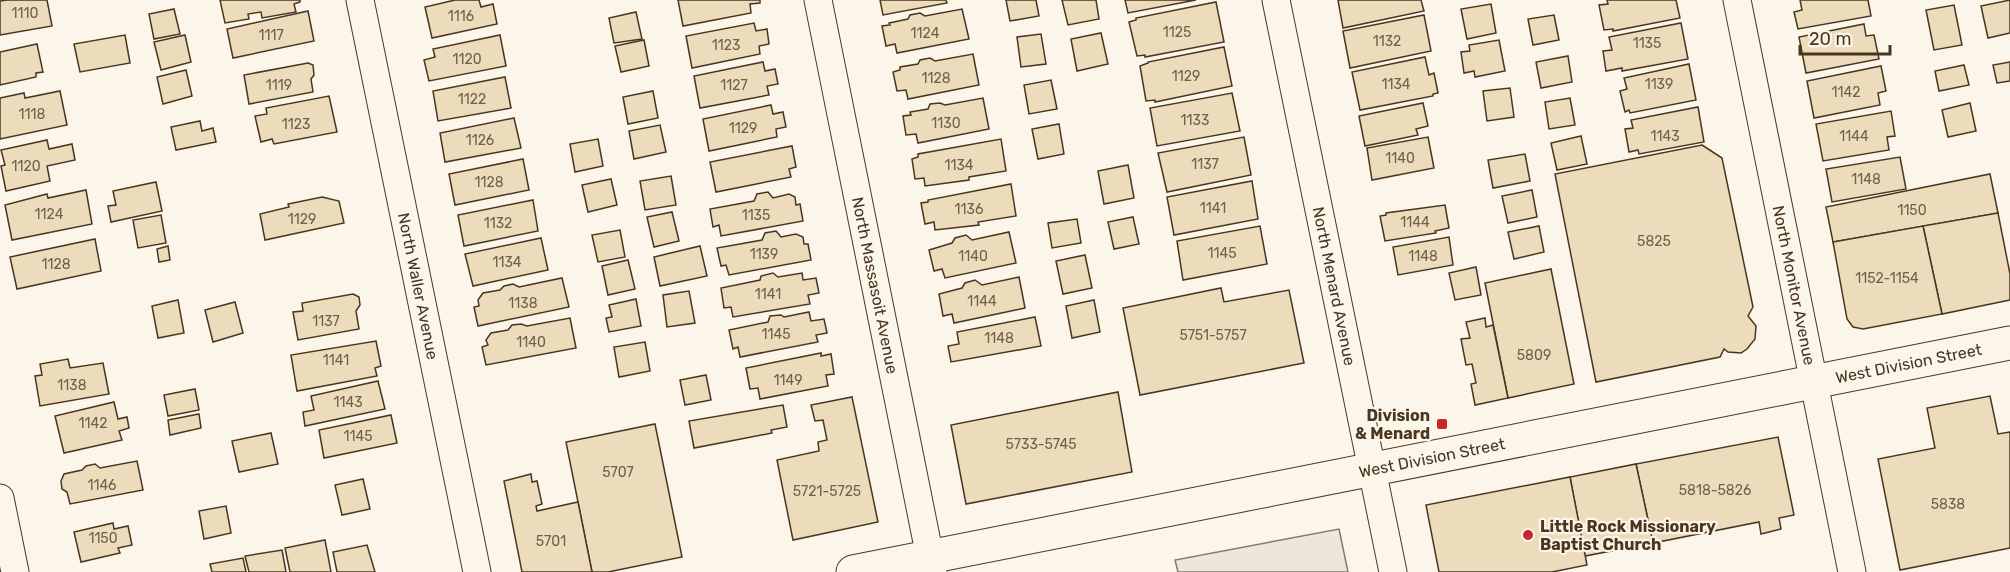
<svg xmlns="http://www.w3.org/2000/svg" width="2010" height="572" viewBox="0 0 2010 572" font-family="Rubik,sans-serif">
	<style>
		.green { fill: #ede6d9; stroke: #887966; stroke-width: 1.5 }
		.building { fill: #ecdcbc; stroke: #4a3520; stroke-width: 1.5 }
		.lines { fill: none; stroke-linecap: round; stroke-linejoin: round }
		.street-casing { stroke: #4a3520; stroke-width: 29 }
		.secondary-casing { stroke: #4a3520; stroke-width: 35 }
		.street { stroke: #fbf6e9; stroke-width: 27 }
		.secondary { stroke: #fbf6e9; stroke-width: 33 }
		.poi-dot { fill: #c62828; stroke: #fbf6e9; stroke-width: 2 }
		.labels { text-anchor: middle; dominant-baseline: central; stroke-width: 4.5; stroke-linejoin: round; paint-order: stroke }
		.number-label { font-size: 14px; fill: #725f47 }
		.street-label { font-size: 16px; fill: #4a3520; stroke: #fbf6e9 }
		.poi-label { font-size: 16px; font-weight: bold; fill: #4a3520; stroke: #fbf6e9; text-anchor: end }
	</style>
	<rect width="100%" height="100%" fill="#fbf6e9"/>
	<path class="green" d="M 1339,529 L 1348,572 L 1178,572 L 1175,560 Z"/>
	<g class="building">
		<path d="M 7,0 L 47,0 L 52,26 L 0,35 L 0,1 Z"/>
		<path d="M 220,0 L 300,0 L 300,2 L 294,4 L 296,12 L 262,18 L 261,12 L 248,14 L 249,19 L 225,23 Z"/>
		<path d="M 455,0 L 479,0 L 481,7 L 493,4 L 497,24 L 432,38 L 425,7 Z"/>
		<path d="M 678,0 L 760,0 L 760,3 L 750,4 L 751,13 L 683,26 Z"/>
		<path d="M 880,0 L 946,0 L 947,3 L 883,15 Z"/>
		<path d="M 1006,0 L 1036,0 L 1039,16 L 1010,21 Z"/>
		<path d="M 1062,0 L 1096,0 L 1099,19 L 1068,25 Z"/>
		<path d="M 1125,0 L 1196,0 L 1128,13 Z"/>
		<path d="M 1338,0 L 1421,0 L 1424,11 L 1343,28 Z"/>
		<path d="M 1607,0 L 1676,0 L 1680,18 L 1613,31 L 1613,29 L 1604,30 L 1599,5 L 1608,4 Z"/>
		<path d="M 1800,0 L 1868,0 L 1871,16 L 1798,29 L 1794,12 L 1802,10 Z"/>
		<path d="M 2010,0 L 2010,33 L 1988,38 L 1981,6 Z"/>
		<path d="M 1216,2 L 1224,42 L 1145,57 L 1145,55 L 1137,56 L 1129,22 L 1136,20 L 1136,18 Z"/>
		<path d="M 1491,4 L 1496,33 L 1467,39 L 1461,9 Z"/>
		<path d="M 1954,5 L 1962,45 L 1934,50 L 1926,10 Z"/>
		<path d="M 174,9 L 180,34 L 154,39 L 149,14 Z"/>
		<path d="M 962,9 L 969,39 L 897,53 L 895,44 L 886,46 L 882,26 L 890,25 L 889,23 L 908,19 L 910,15 L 920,13 L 925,16 Z"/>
		<path d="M 308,11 L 314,41 L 233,58 L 227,29 Z"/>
		<path d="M 636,12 L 642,39 L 614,43 L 609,18 Z"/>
		<path d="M 1424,15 L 1431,51 L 1350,68 L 1343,31 Z"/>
		<path d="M 1554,15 L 1559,40 L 1533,45 L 1528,19 Z"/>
		<path d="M 754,23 L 756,31 L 767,29 L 769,44 L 759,46 L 760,54 L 692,68 L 686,36 Z"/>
		<path d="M 1681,23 L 1688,59 L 1622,71 L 1622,68 L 1606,71 L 1603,51 L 1612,50 L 1609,37 Z"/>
		<path d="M 1864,24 L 1866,36 L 1874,35 L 1879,59 L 1806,73 L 1799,37 Z"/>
		<path d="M 1101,33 L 1108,64 L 1077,71 L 1071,39 Z"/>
		<path d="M 1041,34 L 1046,64 L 1021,67 L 1017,37 Z"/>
		<path d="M 125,35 L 130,63 L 80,72 L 74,44 Z"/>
		<path d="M 185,35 L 191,62 L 161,70 L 154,42 Z"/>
		<path d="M 500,35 L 506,66 L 429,81 L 424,60 L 435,57 L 433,49 Z"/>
		<path d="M 644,40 L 649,66 L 621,72 L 615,46 Z"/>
		<path d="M 1499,40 L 1505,71 L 1475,77 L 1474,71 L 1464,73 L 1461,52 L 1470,51 L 1469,45 Z"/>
		<path d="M 37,44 L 43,72 L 36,73 L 36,77 L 0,85 L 0,52 Z"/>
		<path d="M 1224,47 L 1232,86 L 1155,102 L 1155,100 L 1146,101 L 1140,66 L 1148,63 L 1148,62 Z"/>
		<path d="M 973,54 L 979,85 L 908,99 L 906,90 L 897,91 L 893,72 L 900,70 L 900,67 L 918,64 L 920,60 L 930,58 L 935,61 Z"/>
		<path d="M 1568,56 L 1572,82 L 1541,88 L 1536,62 Z"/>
		<path d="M 1425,57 L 1429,75 L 1434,73 L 1438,93 L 1433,94 L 1433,96 L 1360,110 L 1352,72 Z"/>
		<path d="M 763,62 L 765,71 L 775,69 L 778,84 L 767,86 L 769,95 L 700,108 L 694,76 Z"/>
		<path d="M 2010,62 L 2010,81 L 1997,83 L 1993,65 Z"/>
		<path d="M 308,63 L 313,65 L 314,75 L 311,79 L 313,92 L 249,104 L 244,75 Z"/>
		<path d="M 1689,64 L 1696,100 L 1630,113 L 1629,110 L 1625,112 L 1620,91 L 1627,89 L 1624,78 Z"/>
		<path d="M 1964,65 L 1969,85 L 1939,91 L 1935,71 Z"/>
		<path d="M 1881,66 L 1886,91 L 1878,93 L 1880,105 L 1814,118 L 1807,81 Z"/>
		<path d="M 186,70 L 192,96 L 163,104 L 157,77 Z"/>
		<path d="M 505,77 L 511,108 L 438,121 L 433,91 Z"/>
		<path d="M 1051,80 L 1057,109 L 1029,114 L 1024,85 Z"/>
		<path d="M 1510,88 L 1514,117 L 1487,121 L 1483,91 Z"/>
		<path d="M 60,91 L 67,125 L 0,139 L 0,98 L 24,93 L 25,98 Z"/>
		<path d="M 653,91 L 658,118 L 628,124 L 623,97 Z"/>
		<path d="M 1232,93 L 1240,131 L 1157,146 L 1150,108 Z"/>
		<path d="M 329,96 L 337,132 L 274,144 L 272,139 L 261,142 L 255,116 L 267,114 L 266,108 Z"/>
		<path d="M 983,98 L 989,129 L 918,143 L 916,134 L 906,135 L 903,116 L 911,115 L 910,112 L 928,109 L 930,104 L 940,103 L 945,105 Z"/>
		<path d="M 1570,98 L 1575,125 L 1549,129 L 1545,102 Z"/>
		<path d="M 1423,103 L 1428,126 L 1416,129 L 1418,135 L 1365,146 L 1359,116 Z"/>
		<path d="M 1970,103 L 1976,131 L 1948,137 L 1942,110 Z"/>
		<path d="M 771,105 L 773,114 L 783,112 L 786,127 L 776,129 L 777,137 L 709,151 L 703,119 Z"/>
		<path d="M 1698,107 L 1704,142 L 1639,154 L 1638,150 L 1629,152 L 1625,129 L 1633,128 L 1631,120 Z"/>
		<path d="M 1891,111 L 1895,136 L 1887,137 L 1889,150 L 1823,161 L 1816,124 Z"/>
		<path d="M 514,118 L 521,148 L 445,162 L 440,133 Z"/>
		<path d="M 200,121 L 202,131 L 213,128 L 216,142 L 176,150 L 171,127 Z"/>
		<path d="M 1059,124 L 1064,154 L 1038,159 L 1032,129 Z"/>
		<path d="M 660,125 L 666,152 L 634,159 L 629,131 Z"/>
		<path d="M 1581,136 L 1587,164 L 1557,170 L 1551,143 Z"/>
		<path d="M 1244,137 L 1251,175 L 1167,192 L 1158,153 Z"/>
		<path d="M 1428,137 L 1434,168 L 1372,180 L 1367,148 Z"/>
		<path d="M 598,139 L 603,166 L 575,172 L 570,144 Z"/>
		<path d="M 1001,139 L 1006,171 L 969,177 L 969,180 L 925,186 L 924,178 L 915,179 L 912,159 L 918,157 L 918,154 Z"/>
		<path d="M 47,140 L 49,149 L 72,144 L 75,160 L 47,166 L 50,181 L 6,191 L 1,166 L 5,165 L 1,150 Z"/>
		<path d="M 1702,145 L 1722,158 L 1753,307 L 1748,316 L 1756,326 L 1755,339 L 1747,349 L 1741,353 L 1728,352 L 1724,349 L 1720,357 L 1596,382 L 1555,174 Z"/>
		<path d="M 792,146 L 796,167 L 789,169 L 791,177 L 716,192 L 710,162 Z"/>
		<path d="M 1525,154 L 1530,181 L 1493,188 L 1488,160 Z"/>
		<path d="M 1900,157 L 1906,189 L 1832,202 L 1826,169 Z"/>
		<path d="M 523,159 L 529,190 L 455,205 L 449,174 Z"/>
		<path d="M 1128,165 L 1134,198 L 1104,204 L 1098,171 Z"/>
		<path d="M 1990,174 L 1998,213 L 1833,242 L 1826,207 Z"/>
		<path d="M 671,176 L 676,205 L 645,210 L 640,181 Z"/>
		<path d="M 611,179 L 617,205 L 588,212 L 582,185 Z"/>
		<path d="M 1252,181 L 1258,219 L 1174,235 L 1167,197 Z"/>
		<path d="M 156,182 L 162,211 L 111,222 L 108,206 L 116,205 L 113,191 Z"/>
		<path d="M 1011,184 L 1016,216 L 978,222 L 979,225 L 935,230 L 934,222 L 925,224 L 921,203 L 928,202 L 928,200 Z"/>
		<path d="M 86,190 L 92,224 L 12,240 L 5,205 L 47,194 L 48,198 Z"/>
		<path d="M 1532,190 L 1537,217 L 1508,223 L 1502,196 Z"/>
		<path d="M 768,192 L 773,198 L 789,194 L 795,197 L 796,205 L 800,204 L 803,221 L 721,236 L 719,225 L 713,227 L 710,209 L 754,201 L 757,194 Z"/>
		<path d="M 322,197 L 339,201 L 344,223 L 265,240 L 260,214 L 289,207 L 288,204 Z"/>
		<path d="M 533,200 L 538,231 L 464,246 L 458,215 Z"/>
		<path d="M 1445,205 L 1449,228 L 1435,231 L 1436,233 L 1385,241 L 1380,216 L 1386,215 L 1386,213 Z"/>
		<path d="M 672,212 L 679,241 L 654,247 L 647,217 Z"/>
		<path d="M 1998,213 L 2010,274 L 2010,300 L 1942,314 L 1923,226 Z"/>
		<path d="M 161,215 L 166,243 L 138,248 L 133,220 Z"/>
		<path d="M 1133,217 L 1139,244 L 1114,249 L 1108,222 Z"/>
		<path d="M 1077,219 L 1081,243 L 1052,248 L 1048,223 Z"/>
		<path d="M 1260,226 L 1267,264 L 1183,280 L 1177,241 Z"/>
		<path d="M 1539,226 L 1544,252 L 1514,259 L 1508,232 Z"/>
		<path d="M 1923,226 L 1942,314 L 1863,329 L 1853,327 L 1847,319 L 1833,242 Z"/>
		<path d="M 620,230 L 625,257 L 598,262 L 592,235 Z"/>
		<path d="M 776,231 L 781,237 L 796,234 L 803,237 L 804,244 L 808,244 L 811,260 L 729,275 L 726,265 L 721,266 L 717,248 L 762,240 L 765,233 Z"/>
		<path d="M 1009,232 L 1016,263 L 945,278 L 942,269 L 934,271 L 929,250 L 952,243 L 955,238 L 966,235 L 972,240 Z"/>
		<path d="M 1449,237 L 1453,265 L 1398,275 L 1393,247 Z"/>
		<path d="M 541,238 L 548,270 L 473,286 L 465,254 Z"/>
		<path d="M 95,239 L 101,271 L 17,289 L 10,257 Z"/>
		<path d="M 168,246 L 170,260 L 159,262 L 157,249 Z"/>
		<path d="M 700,246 L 707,276 L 660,286 L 654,257 Z"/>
		<path d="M 1085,255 L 1092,288 L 1063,294 L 1056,261 Z"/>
		<path d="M 628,260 L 635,289 L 608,295 L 602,266 Z"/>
		<path d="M 1476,267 L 1481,295 L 1455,300 L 1449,273 Z"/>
		<path d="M 1551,269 L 1574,384 L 1508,398 L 1485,283 Z"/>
		<path d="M 773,273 L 778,277 L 802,273 L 803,280 L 816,278 L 819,293 L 808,295 L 810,304 L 733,317 L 731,307 L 724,308 L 721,288 L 760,280 L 761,276 Z"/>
		<path d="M 1019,277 L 1025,308 L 954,323 L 952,314 L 943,316 L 939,294 L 962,288 L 965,283 L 975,280 L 982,285 Z"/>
		<path d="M 562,278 L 569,307 L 478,326 L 474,307 L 479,306 L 478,300 L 483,293 L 500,290 L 504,286 L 513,284 L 519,287 Z"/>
		<path d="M 1221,288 L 1224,302 L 1289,290 L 1304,363 L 1140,395 L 1123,308 Z"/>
		<path d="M 689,291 L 695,323 L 667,327 L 663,295 Z"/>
		<path d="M 353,294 L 359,297 L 360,305 L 356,311 L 359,329 L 298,340 L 293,312 L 303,311 L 302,303 Z"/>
		<path d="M 636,299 L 641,326 L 609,332 L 606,318 L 612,317 L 609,305 Z"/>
		<path d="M 178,300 L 184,333 L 158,338 L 152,306 Z"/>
		<path d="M 1094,300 L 1100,332 L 1072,338 L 1066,306 Z"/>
		<path d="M 235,302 L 243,333 L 213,342 L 205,310 Z"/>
		<path d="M 809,312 L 811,321 L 824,319 L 827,333 L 816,335 L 818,342 L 740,357 L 738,347 L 733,349 L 729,330 L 768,322 L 770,316 L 781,315 L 784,317 Z"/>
		<path d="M 1035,317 L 1041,346 L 951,362 L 948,346 L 959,344 L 957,332 Z"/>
		<path d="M 570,318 L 576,348 L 486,365 L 482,347 L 488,345 L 486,340 L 491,333 L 508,330 L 512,325 L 521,324 L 527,326 Z"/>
		<path d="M 1485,318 L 1486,327 L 1493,325 L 1508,398 L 1475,405 L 1471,384 L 1476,383 L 1472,364 L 1466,365 L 1461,339 L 1470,338 L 1466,322 Z"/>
		<path d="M 376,341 L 381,366 L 375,368 L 377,376 L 297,391 L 291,355 Z"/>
		<path d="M 645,342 L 650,371 L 619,377 L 614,347 Z"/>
		<path d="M 821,353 L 821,356 L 831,354 L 834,374 L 826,375 L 828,386 L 760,399 L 758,388 L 750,389 L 746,368 Z"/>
		<path d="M 68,359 L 70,368 L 103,363 L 109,394 L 40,406 L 35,376 L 42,375 L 40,364 Z"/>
		<path d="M 706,375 L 711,400 L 685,405 L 680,380 Z"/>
		<path d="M 378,381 L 385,409 L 305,426 L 303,412 L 314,410 L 311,396 Z"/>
		<path d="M 195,389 L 199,410 L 168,416 L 164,395 Z"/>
		<path d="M 1118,392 L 1132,472 L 966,504 L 951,425 Z"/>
		<path d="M 1990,396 L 1998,434 L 2010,432 L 2010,548 L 1900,570 L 1878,459 L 1935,448 L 1927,408 Z"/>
		<path d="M 852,397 L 878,522 L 793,540 L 777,460 L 819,451 L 818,442 L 827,440 L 823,420 L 815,421 L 811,405 Z"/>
		<path d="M 114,402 L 118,419 L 127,417 L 129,428 L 119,431 L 122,440 L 64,453 L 55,416 Z"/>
		<path d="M 783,405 L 787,427 L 771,430 L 772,433 L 694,448 L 689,421 Z"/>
		<path d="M 199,414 L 201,428 L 170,435 L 168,420 Z"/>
		<path d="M 391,415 L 397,443 L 324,458 L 319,430 Z"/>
		<path d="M 655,424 L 682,557 L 608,572 L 592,572 L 566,442 Z"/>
		<path d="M 271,433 L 278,464 L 239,472 L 232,441 Z"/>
		<path d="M 1778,437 L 1794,515 L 1779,518 L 1781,529 L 1761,534 L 1759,522 L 1653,543 L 1636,464 Z"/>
		<path d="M 137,461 L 143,490 L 70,504 L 67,492 L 62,489 L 61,481 L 64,474 L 82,470 L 86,466 L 95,464 L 100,468 Z"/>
		<path d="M 1636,464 L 1653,543 L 1585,556 L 1570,477 Z"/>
		<path d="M 531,474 L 532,482 L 537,481 L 542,504 L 536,506 L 537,511 L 578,502 L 592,572 L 522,572 L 504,481 Z"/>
		<path d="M 1570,477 L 1587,565 L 1552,572 L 1439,572 L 1426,505 Z"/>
		<path d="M 363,479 L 370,509 L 342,515 L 335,485 Z"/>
		<path d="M 226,506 L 231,533 L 204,539 L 199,511 Z"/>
		<path d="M 113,523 L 114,529 L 128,526 L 132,545 L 118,548 L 120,553 L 81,562 L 74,532 Z"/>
		<path d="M 325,540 L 331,572 L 290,572 L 285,548 Z"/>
		<path d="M 367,545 L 375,572 L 337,572 L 333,552 Z"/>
		<path d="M 282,550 L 286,572 L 249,572 L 245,556 Z"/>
		<path d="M 243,558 L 246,572 L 212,572 L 210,564 Z"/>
	</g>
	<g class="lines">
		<defs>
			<g id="street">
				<path id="s1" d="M 360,0 L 477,572"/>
				<path id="s2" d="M 818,0 L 933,572"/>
				<path id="s3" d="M 1276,0 L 1393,572"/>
				<path id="s4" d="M 1737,0 L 1852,572"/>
				<path d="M 0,498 L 15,572"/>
			</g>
			<g id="secondary">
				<path id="s5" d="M 853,572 L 2010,343"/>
			</g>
		</defs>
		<use href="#street" class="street-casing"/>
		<use href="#secondary" class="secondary-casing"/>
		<use href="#street" class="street"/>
		<use href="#secondary" class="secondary"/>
	</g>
	<g class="poi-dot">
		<rect x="1436" y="418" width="12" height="12" rx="3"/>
		<circle cx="1528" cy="535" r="6"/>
	</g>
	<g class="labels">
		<g class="number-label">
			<text x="25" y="13">1110</text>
			<text x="461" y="16">1116</text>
			<text x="1177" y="32">1125</text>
			<text x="925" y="33">1124</text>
			<text x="271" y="35">1117</text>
			<text x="1387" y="41">1132</text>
			<text x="1647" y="43">1135</text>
			<text x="726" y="45">1123</text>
			<text x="467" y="59">1120</text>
			<text x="1186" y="76">1129</text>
			<text x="936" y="78">1128</text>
			<text x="1396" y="84">1134</text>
			<text x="1659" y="84">1139</text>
			<text x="279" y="85">1119</text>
			<text x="734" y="85">1127</text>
			<text x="1846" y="92">1142</text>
			<text x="472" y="99">1122</text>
			<text x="32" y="114">1118</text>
			<text x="1195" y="120">1133</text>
			<text x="946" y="123">1130</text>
			<text x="296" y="124">1123</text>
			<text x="743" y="128">1129</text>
			<text x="1665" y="136">1143</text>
			<text x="1854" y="136">1144</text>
			<text x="480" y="140">1126</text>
			<text x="1400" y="158">1140</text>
			<text x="1205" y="164">1137</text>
			<text x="959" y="165">1134</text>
			<text x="26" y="166">1120</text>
			<text x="1866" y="179">1148</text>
			<text x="489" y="182">1128</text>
			<text x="1213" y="208">1141</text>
			<text x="969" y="209">1136</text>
			<text x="1912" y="210">1150</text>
			<text x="49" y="214">1124</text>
			<text x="756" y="215">1135</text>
			<text x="302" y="219">1129</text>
			<text x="1415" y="222">1144</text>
			<text x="498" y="223">1132</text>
			<text x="1654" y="241">5825</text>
			<text x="1222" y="253">1145</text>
			<text x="764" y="254">1139</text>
			<text x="973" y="256">1140</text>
			<text x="1423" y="256">1148</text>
			<text x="507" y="262">1134</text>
			<text x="56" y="264">1128</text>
			<text x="1887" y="278">1152-1154</text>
			<text x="768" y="294">1141</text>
			<text x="982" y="301">1144</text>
			<text x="523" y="303">1138</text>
			<text x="326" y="321">1137</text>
			<text x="776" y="334">1145</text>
			<text x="1213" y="335">5751-5757</text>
			<text x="999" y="338">1148</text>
			<text x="531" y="342">1140</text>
			<text x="1534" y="355">5809</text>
			<text x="336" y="360">1141</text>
			<text x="788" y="380">1149</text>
			<text x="72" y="385">1138</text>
			<text x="348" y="402">1143</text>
			<text x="93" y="423">1142</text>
			<text x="358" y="436">1145</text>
			<text x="1041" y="444">5733-5745</text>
			<text x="618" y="472">5707</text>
			<text x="102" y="485">1146</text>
			<text x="1715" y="490">5818-5826</text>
			<text x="827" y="491">5721-5725</text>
			<text x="1948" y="504">5838</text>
			<text x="103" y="538">1150</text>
			<text x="551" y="541">5701</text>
		</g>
		<g class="street-label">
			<text stroke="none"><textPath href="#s1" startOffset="292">North Waller Avenue</textPath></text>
			<text stroke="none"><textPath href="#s2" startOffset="291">North Massasoit Avenue</textPath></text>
			<text stroke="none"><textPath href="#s3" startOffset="292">North Menard Avenue</textPath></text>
			<text stroke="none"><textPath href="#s4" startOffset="291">North Monitor Avenue</textPath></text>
			<text stroke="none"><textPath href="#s5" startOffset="1076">West Division Street</textPath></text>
			<text stroke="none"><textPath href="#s5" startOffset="590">West Division Street</textPath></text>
		</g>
		<g class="poi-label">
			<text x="1430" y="415">Division<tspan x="1430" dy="18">&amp; Menard</tspan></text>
			<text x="1540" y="526" text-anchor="start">Little Rock Missionary<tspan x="1540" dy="18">Baptist Church</tspan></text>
		</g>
	</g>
	<path d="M1800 45v9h90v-9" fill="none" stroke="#4a3520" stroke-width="3"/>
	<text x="1809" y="45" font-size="18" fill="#4a3520" stroke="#fbf6e9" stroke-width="4.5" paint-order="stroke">20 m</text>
</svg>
